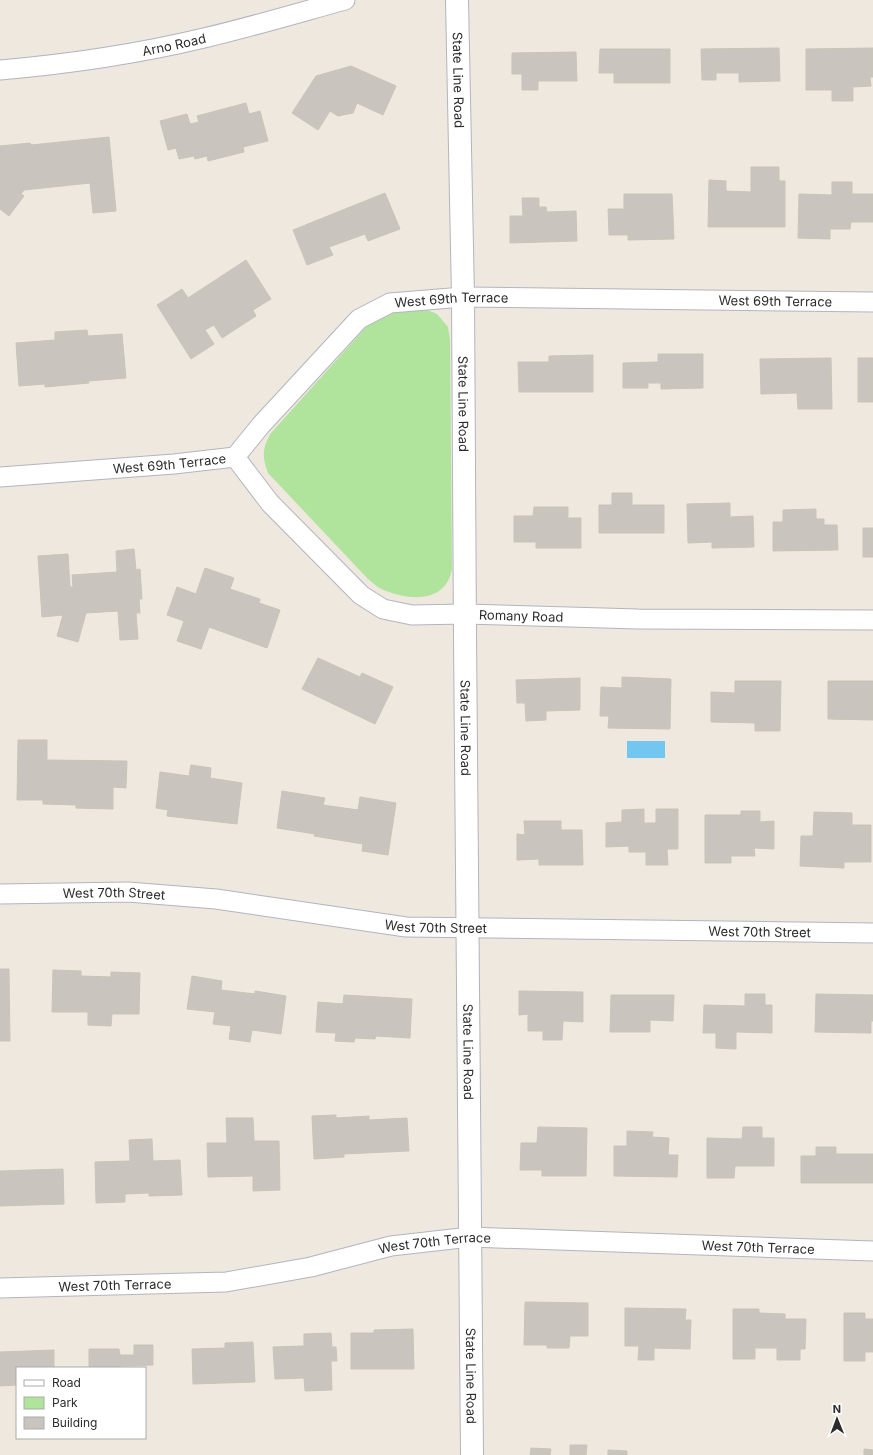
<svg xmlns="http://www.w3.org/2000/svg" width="873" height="1455" viewBox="0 0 873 1455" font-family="Inter,sans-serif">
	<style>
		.green { fill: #b0e49c }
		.water { fill: #73c6ef }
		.building { fill: #c9c5be; stroke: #c9c4b8 }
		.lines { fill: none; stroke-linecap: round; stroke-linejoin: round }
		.minor-casing { stroke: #b2b4c0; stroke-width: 21 }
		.secondary-casing { stroke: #b2b4c0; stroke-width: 24 }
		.minor { stroke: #fff; stroke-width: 19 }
		.secondary { stroke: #fff; stroke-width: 22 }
		.labels { text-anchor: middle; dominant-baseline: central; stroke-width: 3; stroke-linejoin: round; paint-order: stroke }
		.street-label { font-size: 13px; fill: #2c2c2c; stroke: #fff }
	</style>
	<rect width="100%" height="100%" fill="#eee8df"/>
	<path class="green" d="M 425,309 L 437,314 L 448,327 L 450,340 L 452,569 C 446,602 412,601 386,591 C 379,589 373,583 368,579 L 268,473 C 262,457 262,448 271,433 L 367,326 L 384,314 L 402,310 Z"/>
	<rect class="water" x="627" y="741" width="38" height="17"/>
	<g class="building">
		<path d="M 779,48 L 780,81 L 739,82 L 739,73 L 716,73 L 716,80 L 702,80 L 701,49 Z"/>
		<path d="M 873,48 L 873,77 L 870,77 L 871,86 L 853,87 L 853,101 L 832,101 L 832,90 L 806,90 L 806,49 Z"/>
		<path d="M 600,49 L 670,49 L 670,83 L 614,83 L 614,73 L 599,73 Z"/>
		<path d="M 576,52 L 577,81 L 538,81 L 538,90 L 522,90 L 522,74 L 512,74 L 512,53 Z"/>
		<path d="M 351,66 L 396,86 L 383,115 L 357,103 L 353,113 L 338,116 L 330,111 L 318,130 L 292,113 L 316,76 Z"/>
		<path d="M 246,103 L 249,114 L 260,111 L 268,141 L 243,147 L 244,152 L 208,161 L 207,156 L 195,159 L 194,156 L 179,159 L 176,148 L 168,150 L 160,121 L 187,114 L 190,124 L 199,122 L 197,116 Z"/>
		<path d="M 109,137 L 116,211 L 93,213 L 90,183 L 24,190 L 21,194 L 24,196 L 9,216 L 0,209 L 0,146 L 30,143 L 31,145 Z"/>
		<path d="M 751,167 L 779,167 L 779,181 L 785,181 L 785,227 L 708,227 L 709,180 L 726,181 L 726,191 L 751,192 Z"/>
		<path d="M 832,182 L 852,182 L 852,194 L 873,194 L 873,222 L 851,222 L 850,229 L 830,229 L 830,239 L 798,238 L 799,194 L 832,195 Z"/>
		<path d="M 385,193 L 400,229 L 368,241 L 365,234 L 329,247 L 333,255 L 307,265 L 293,230 Z"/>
		<path d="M 624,194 L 672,194 L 674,239 L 628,240 L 628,235 L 609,235 L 608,209 L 624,209 Z"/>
		<path d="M 522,198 L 539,198 L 539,207 L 546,207 L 547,212 L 576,211 L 577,241 L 510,243 L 510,216 L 523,216 Z"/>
		<path d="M 246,260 L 271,299 L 253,310 L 256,316 L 222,338 L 214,325 L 205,330 L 214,344 L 191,359 L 157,305 L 182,289 L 188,298 Z"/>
		<path d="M 87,330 L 88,336 L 122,334 L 126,378 L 88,381 L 89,383 L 45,387 L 45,384 L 19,386 L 16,343 L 55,340 L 55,332 Z"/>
		<path d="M 658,354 L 703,354 L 703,388 L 661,389 L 661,383 L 648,383 L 648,388 L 623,388 L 623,363 L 658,362 Z"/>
		<path d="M 593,355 L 593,392 L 519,392 L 518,362 L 549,362 L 549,356 Z"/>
		<path d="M 831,358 L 832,409 L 798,409 L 797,393 L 761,394 L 760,359 Z"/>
		<rect x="858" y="358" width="15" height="44"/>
		<path d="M 612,493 L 632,493 L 632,505 L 664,505 L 664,533 L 599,533 L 599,505 L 612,505 Z"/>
		<path d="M 730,503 L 730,517 L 753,516 L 754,547 L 712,548 L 712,542 L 688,543 L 687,504 Z"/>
		<path d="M 534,507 L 568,507 L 568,518 L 581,518 L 581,548 L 536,548 L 536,542 L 514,542 L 514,516 L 533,516 Z"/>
		<path d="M 816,509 L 816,519 L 824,519 L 824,525 L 837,525 L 838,550 L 773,551 L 773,522 L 783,522 L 783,510 Z"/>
		<rect x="863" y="528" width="10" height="29"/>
		<path d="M 134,549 L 136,570 L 140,569 L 142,599 L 139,599 L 140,613 L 136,613 L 138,639 L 120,640 L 118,611 L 86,613 L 78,642 L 57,636 L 63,615 L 42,617 L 38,556 L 68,554 L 70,587 L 73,587 L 72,575 L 117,572 L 116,551 Z"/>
		<path d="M 205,568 L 234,578 L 230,589 L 260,599 L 259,603 L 280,610 L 267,648 L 209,627 L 201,649 L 177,641 L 184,621 L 167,615 L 177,587 L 196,594 Z"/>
		<path d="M 318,658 L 360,677 L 362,673 L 393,687 L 375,724 L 302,689 Z"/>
		<path d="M 622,677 L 671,679 L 670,729 L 608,728 L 609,716 L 600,716 L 601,687 L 622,688 Z"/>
		<path d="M 580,678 L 580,710 L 546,711 L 546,720 L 526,721 L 525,703 L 517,703 L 516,680 Z"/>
		<path d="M 735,681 L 781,681 L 780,731 L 755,731 L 755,723 L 711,722 L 711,692 L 735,693 Z"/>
		<path d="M 828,681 L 873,681 L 873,720 L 828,719 Z"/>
		<path d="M 18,740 L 47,740 L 47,760 L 127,761 L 126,788 L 113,787 L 113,809 L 76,808 L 76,805 L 43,804 L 43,800 L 17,800 Z"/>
		<path d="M 191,765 L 211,768 L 210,778 L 242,783 L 237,824 L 167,816 L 168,810 L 156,808 L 160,772 L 189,776 Z"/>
		<path d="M 282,791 L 325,798 L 323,805 L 358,810 L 360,797 L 396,803 L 388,855 L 362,851 L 363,844 L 314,836 L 315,834 L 277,828 Z"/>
		<path d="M 644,809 L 644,823 L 656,823 L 656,809 L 678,809 L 678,849 L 667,849 L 668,865 L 646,865 L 646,852 L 629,852 L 629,846 L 606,847 L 606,823 L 622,822 L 622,810 Z"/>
		<path d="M 741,811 L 760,811 L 760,822 L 774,821 L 774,849 L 754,848 L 755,856 L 731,856 L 731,863 L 705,863 L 705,815 L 741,815 Z"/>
		<path d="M 814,812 L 852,813 L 852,825 L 871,825 L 871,862 L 844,862 L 844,868 L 800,866 L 801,836 L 813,836 Z"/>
		<path d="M 524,821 L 561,821 L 561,830 L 582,830 L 583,865 L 539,865 L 539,859 L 517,860 L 517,834 L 525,835 Z"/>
		<path d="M 0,969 L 9,969 L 10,1041 L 0,1041 Z"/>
		<path d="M 53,970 L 81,971 L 81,976 L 111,977 L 111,972 L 140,973 L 139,1014 L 112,1014 L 111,1026 L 88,1025 L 88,1012 L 52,1012 Z"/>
		<path d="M 192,976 L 222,981 L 221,990 L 255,994 L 255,991 L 286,996 L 281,1034 L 252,1030 L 250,1042 L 229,1039 L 231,1026 L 213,1024 L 215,1012 L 187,1009 Z"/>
		<path d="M 519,991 L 583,992 L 583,1022 L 563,1021 L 562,1040 L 543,1040 L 543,1031 L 528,1031 L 528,1014 L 519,1015 Z"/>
		<path d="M 745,994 L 765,994 L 765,1005 L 772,1005 L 772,1033 L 736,1032 L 736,1049 L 716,1048 L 716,1033 L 703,1033 L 704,1005 L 745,1006 Z"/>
		<path d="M 816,994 L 873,995 L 873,1021 L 871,1021 L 871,1033 L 815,1032 Z"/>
		<path d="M 344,995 L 412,999 L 410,1038 L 376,1036 L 375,1039 L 355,1038 L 354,1042 L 335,1041 L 336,1033 L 316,1032 L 318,1002 L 343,1004 Z"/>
		<path d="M 611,995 L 674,995 L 673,1021 L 650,1020 L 650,1032 L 610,1032 Z"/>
		<path d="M 336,1115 L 336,1118 L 369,1116 L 369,1120 L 407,1118 L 409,1151 L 344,1154 L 344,1157 L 314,1159 L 312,1116 Z"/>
		<path d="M 226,1118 L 253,1118 L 254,1141 L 279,1141 L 280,1190 L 253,1191 L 253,1176 L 208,1177 L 207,1143 L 227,1143 Z"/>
		<path d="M 538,1127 L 587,1128 L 586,1176 L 542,1176 L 542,1170 L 520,1170 L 521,1143 L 537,1143 Z"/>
		<path d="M 743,1127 L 762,1127 L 762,1138 L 774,1138 L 774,1166 L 735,1166 L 734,1178 L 707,1178 L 707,1138 L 742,1139 Z"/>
		<path d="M 627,1131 L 653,1132 L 652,1137 L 669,1138 L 668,1155 L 678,1155 L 677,1177 L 614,1176 L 614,1146 L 627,1146 Z"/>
		<path d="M 152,1139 L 153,1161 L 180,1160 L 182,1195 L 149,1196 L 149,1193 L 125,1194 L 125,1202 L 96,1203 L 95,1162 L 130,1161 L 129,1140 Z"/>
		<path d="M 816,1147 L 836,1147 L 836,1154 L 873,1154 L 873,1183 L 801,1183 L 801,1156 L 816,1156 Z"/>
		<path d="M 63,1169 L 64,1204 L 0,1206 L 0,1171 Z"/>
		<path d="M 525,1302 L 588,1303 L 588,1336 L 570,1336 L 569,1348 L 547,1348 L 547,1345 L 524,1345 Z"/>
		<path d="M 625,1308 L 686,1309 L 685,1320 L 691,1320 L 690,1349 L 654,1348 L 654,1360 L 638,1360 L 639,1346 L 625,1346 Z"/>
		<path d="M 733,1309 L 759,1309 L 759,1313 L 785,1314 L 785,1319 L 806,1319 L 805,1349 L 800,1349 L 800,1360 L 777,1360 L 777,1348 L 755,1348 L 755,1359 L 733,1359 Z"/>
		<path d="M 844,1313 L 865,1313 L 865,1319 L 873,1319 L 873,1352 L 865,1352 L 865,1361 L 844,1361 Z"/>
		<path d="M 413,1329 L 414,1369 L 351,1369 L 351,1333 L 374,1333 L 374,1330 Z"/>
		<path d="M 331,1333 L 332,1347 L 336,1347 L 337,1361 L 331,1361 L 332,1390 L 305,1391 L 304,1378 L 275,1379 L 273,1347 L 304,1346 L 304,1334 Z"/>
		<path d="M 253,1342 L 255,1382 L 193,1384 L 192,1349 L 225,1348 L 225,1343 Z"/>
		<path d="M 134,1345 L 153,1345 L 153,1365 L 119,1366 L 119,1368 L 89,1368 L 89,1349 L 119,1349 L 120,1355 L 134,1355 Z"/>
		<path d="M 54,1350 L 54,1368 L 17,1368 L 17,1385 L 0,1386 L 0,1352 Z"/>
		<path d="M 570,1445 L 587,1445 L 586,1455 L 570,1455 Z"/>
		<path d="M 531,1448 L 551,1449 L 550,1455 L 530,1455 Z"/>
		<path d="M 864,1449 L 873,1450 L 873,1455 L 864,1455 Z"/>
		<path d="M 608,1450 L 627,1451 L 627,1455 L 608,1455 Z"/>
	</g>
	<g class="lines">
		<defs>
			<g id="minor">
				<path id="s1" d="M 0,70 C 69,64 137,54 204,38 C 251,27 298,13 345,0"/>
				<path id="s2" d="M 235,457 L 270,503 L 361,595 L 383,609 L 412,615 L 465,614 L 638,619 L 873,620"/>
				<path id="s3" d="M 0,477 L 174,464 L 235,457 L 261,425 L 359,319 L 390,303 L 463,297 L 873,302"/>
				<path id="s4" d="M 0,894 L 128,892 L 216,899 L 406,927 L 873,933"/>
				<path id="s5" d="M 0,1288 L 226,1282 L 311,1267 L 391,1246 L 470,1237 L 873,1251"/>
			</g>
			<g id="secondary">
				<path id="s6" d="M 457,0 L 463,297 L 465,636 L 472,1455"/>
			</g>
		</defs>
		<use href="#minor" class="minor-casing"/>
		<use href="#secondary" class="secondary-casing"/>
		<use href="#minor" class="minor"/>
		<use href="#secondary" class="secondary"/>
	</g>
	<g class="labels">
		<g class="street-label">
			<text stroke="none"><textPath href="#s1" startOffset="176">Arno Road</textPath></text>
			<text stroke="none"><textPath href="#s6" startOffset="80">State Line Road</textPath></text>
			<text stroke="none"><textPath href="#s3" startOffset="518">West 69th Terrace</textPath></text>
			<text stroke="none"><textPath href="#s3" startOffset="842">West 69th Terrace</textPath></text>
			<text stroke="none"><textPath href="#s6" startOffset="404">State Line Road</textPath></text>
			<text stroke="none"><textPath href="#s3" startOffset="170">West 69th Terrace</textPath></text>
			<text stroke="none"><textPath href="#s2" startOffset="352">Romany Road</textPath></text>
			<text stroke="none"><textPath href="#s6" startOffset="728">State Line Road</textPath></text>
			<text stroke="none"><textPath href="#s4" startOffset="114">West 70th Street</textPath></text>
			<text stroke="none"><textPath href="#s4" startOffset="438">West 70th Street</textPath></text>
			<text stroke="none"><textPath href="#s4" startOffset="762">West 70th Street</textPath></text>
			<text stroke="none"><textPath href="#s6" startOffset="1052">State Line Road</textPath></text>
			<text stroke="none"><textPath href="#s5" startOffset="439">West 70th Terrace</textPath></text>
			<text stroke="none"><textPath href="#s5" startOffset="763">West 70th Terrace</textPath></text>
			<text stroke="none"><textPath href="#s5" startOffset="115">West 70th Terrace</textPath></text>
			<text stroke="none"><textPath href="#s6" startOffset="1376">State Line Road</textPath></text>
		</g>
	</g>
	<rect x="16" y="1367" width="130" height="72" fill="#ffffff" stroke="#ababab"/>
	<rect x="24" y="1380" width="20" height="6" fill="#ffffff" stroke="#ababab"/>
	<text x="52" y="1387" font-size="12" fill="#2c2c2c">Road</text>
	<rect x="24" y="1397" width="20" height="12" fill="#b0e49c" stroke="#ababab"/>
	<text x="52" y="1407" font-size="12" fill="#2c2c2c">Park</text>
	<rect x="24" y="1417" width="20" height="12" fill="#c9c5be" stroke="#ababab"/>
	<text x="52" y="1427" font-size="12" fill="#2c2c2c">Building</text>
	<g transform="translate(837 1419) rotate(359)" stroke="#ffffff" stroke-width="3" paint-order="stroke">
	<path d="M0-3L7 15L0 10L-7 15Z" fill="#2c2c2c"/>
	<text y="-6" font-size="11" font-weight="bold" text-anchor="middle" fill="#2c2c2c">N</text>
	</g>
</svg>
